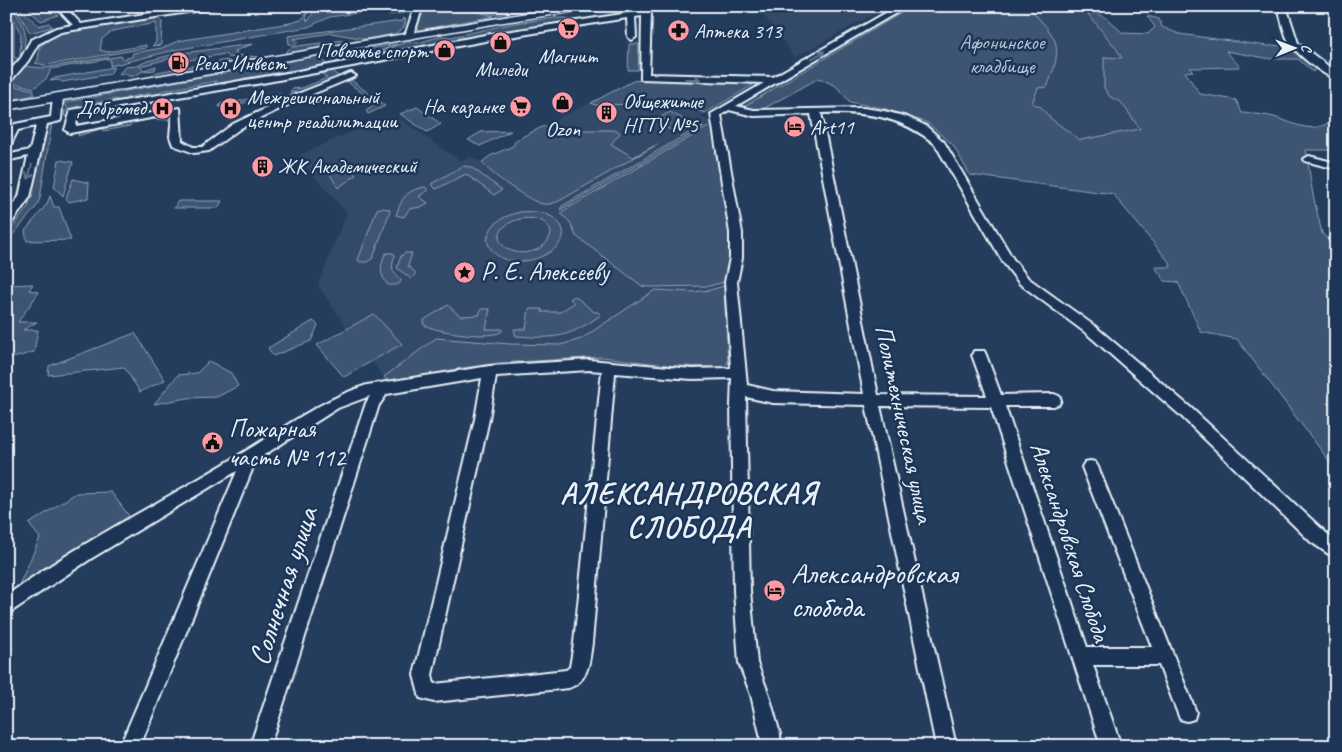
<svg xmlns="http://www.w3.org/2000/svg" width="1342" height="752" viewBox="0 0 1342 752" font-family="Caveat,sans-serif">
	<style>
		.built { fill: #334a68 }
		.green { fill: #3e5472; stroke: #93a2b5; fill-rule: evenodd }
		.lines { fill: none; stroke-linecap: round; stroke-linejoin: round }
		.minor-casing { stroke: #e8f1f8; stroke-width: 4 }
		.major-casing { stroke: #e8f1f8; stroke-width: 3 }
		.minor { fill: #1d3557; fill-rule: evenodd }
		.major { fill: #1d3557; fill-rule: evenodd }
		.oneway { stroke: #64778f }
		.labels { text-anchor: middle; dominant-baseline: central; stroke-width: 5; stroke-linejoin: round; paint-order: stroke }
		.far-poi-label { font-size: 21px; fill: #e8f1f8; stroke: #1d3557; text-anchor: start }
		.far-park-label { font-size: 21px; fill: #b5c2d0; stroke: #1d3557 }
		.poi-label { font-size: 25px; fill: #e8f1f8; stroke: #1d3557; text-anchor: start }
		.street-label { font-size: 25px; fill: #e8f1f8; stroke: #1d3557 }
		.district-label { font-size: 30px; font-weight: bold; letter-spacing: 1px; fill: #e8f1f8; stroke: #1d3557 }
		.near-poi-label { font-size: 30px; fill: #e8f1f8; stroke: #1d3557; text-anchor: start }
		.near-street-label { font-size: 30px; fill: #e8f1f8; stroke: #1d3557 }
	</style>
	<rect width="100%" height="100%" fill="#253d5d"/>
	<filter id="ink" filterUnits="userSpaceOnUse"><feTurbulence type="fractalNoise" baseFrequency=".02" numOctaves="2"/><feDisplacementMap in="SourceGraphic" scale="10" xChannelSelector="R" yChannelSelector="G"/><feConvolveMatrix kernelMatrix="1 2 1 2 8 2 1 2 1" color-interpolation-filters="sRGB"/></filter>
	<g filter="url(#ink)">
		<g class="built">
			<path d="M 757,6 L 889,6 L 795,57 Z"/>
			<path d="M 1028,6 L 1080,6 L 1083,8 L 1116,48 L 1122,59 L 1110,97 L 1121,102 L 1141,130 L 1080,140 L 1050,118 L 1041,107 L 1032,103 L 1038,87 L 1047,87 L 1052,73 L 1055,57 L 1055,42 Z"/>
			<path d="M 641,80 L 738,81 L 753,85 L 700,116 L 713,124 L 729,234 L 727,273 L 724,284 L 728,363 L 724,367 L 674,366 L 603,357 L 498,363 L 389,383 L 372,362 L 344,377 L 317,345 L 347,328 L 318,285 L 347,213 L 309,170 L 300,155 L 384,117 L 399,118 L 460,161 L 470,157 L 482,162 L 490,156 L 513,146 L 516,140 L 633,81 Z"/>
		</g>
		<g class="green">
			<path d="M 6,6 L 11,6 C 16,14 24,23 25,33 C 26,39 23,43 26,49 L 22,58 L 20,56 L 21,34 Z"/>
			<path d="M 15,6 L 17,6 L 39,26 L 49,23 L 52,27 L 30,33 Z"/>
			<path d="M 40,6 L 50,6 L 58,15 L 41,21 L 29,10 Z"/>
			<path d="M 294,6 L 309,6 L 306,19 L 308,21 L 313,13 L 313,6 L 407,6 L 404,13 L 388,15 L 388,13 L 392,12 L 390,8 L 330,17 L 308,27 L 175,50 L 110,66 L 110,58 L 121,56 L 123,59 L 132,57 L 133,53 L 162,48 L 178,41 L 290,23 L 301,20 L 306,14 L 305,10 Z"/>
			<path d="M 423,6 L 451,6 L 494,16 L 419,30 L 415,27 Z"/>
			<path d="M 458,6 L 549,6 L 497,15 Z"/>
			<path d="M 913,6 L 1029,7 C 1037,17 1050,29 1055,41 C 1060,55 1052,75 1047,87 L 1038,88 L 1032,103 L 1041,107 L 1050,118 L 1080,140 L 1140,129 L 1121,102 L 1110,97 L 1104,88 L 1104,57 L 1122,58 L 1116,48 L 1083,8 L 1105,17 L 1123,33 L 1148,34 L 1155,27 L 1147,16 L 1159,19 L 1162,27 L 1179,34 L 1267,46 L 1286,45 L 1304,54 L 1317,65 L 1313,72 L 1298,59 L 1271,59 L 1226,51 L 1240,67 L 1190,68 L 1193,71 L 1185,72 L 1200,94 L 1236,100 L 1242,113 C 1252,114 1264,114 1274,117 C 1294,123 1312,135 1331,121 L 1332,113 L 1336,113 L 1336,150 L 1306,150 L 1313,195 L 1322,233 L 1333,245 L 1336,265 L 1336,470 L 1237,339 L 1201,332 L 1178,282 L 1165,281 L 1155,267 L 1171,267 L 1170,263 L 1113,194 L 970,175 L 953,145 L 928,123 L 886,109 L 850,102 L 836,86 L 819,78 L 756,113 L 743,107 Z"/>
			<path d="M 6,18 L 14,26 L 14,57 L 21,60 L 6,64 Z"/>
			<path d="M 158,18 L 162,21 L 161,45 L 152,46 L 156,42 L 156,23 L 112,31 L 102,39 L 100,50 L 108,52 L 146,45 L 146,48 L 59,63 L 45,65 L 35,63 L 38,60 L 40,46 L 59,33 Z"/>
			<path d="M 403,18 L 406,20 L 404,27 L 395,34 L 365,39 L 331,33 L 293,39 L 298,41 L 295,45 L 289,44 L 288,36 L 402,21 Z"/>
			<path d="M 555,18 L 566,18 L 576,24 L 371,63 L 367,59 L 342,63 L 348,59 L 336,62 L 327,55 L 397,44 L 369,56 L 370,56 L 400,44 L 414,41 L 418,43 L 441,36 L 451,37 L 515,23 Z"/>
			<path d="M 344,40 L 357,41 L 284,54 L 291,47 Z"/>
			<path d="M 253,44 L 234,51 L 237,52 L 235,55 L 259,57 L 256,59 L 228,57 L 225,54 L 189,60 L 187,57 L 175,61 L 170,60 L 172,58 L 140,66 L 144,70 L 156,66 L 155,70 L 143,71 L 134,76 L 128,76 L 127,74 L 119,74 L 125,67 L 137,66 L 147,61 L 175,54 Z"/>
			<path d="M 629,44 L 639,44 L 638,70 L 628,70 Z"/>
			<path d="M 316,56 L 328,65 L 244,78 L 232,82 L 215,84 L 216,81 L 161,91 L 160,94 L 152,96 L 151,93 L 126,98 L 125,100 L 118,101 L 117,99 L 75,107 L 70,109 L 69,115 L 64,116 L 65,111 L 69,110 L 67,109 L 66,102 Z"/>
			<path d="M 109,57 L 108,59 L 51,69 L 47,78 L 34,88 L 7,82 L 22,66 L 44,68 Z"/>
			<path d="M 227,60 L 230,62 L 152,76 L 157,72 Z"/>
			<path d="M 114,67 L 110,74 L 62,82 L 59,80 L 50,81 L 55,78 Z"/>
			<path d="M 329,69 L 341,78 L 297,93 L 290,92 L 292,89 L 302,88 L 327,78 L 318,71 Z"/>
			<path d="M 350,79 L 385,106 L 368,114 L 366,111 L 377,104 L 349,83 Z"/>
			<path d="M 641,80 L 738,81 L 753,85 L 705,113 C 685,105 676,111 659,107 C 653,105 650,102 643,102 L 642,104 L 595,105 L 591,103 L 633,81 Z"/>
			<path d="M 6,84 L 34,90 L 34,95 L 6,101 Z"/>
			<path d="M 279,93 L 284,98 L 270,105 L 269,99 L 219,107 L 220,104 L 223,103 L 223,105 C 243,101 259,95 279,93 Z"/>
			<path d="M 417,107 L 441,124 L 427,132 L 400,114 Z"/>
			<path d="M 670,112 L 688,122 L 673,131 L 665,127 L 671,123 L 661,117 Z"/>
			<path d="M 171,113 L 171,120 L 153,119 L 131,123 L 130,126 L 103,131 L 103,128 L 78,136 L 80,130 Z"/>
			<path d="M 52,123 L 40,198 L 37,206 L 8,241 L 6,241 L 6,236 L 28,207 L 30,201 L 27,200 L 44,130 Z"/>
			<path d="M 713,124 C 722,172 740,234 724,282 L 709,286 L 648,287 L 642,286 L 576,236 L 570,222 L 560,213 Z"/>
			<path d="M 544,126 L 550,130 L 617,130 L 620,133 L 611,144 L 633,157 L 658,144 L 561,200 C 555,203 549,205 543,204 C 532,203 487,172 482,162 L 490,156 L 513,146 L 516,140 Z"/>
			<path d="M 701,126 L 704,127 L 560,210 L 562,206 Z"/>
			<path d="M 511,131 L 480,146 L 468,140 L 481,132 Z"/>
			<path d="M 59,160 L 73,162 L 63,196 L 54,187 Z"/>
			<path d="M 343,163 L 356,175 L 338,188 L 327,169 Z"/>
			<path d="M 463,166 L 471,167 L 502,190 L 494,195 L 466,174 L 436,189 L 431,184 Z"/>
			<path d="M 73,179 L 89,183 L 88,198 L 69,202 L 66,198 Z"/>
			<path d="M 425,187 L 429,190 L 419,196 L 428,203 L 421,207 L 409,209 L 404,217 L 396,215 C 402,198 406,190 425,187 Z"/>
			<path d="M 50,196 L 54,207 L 59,207 L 71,240 L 27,241 L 25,231 L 47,204 Z"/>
			<path d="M 178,201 L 222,201 L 218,208 L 174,208 Z"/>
			<path d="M 381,208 L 389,209 L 390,211 L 373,258 L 367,262 L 360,262 L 358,260 L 377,209 Z"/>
			<path d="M 520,212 C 533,211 547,211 557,221 C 587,248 501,285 487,241 C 489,223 504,216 520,212 ZM 520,219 C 533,217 547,219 551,232 C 549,255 507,261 499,239 C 499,227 509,222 520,219 Z"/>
			<path d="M 388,253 L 393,253 L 395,255 C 391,268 391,271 401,280 L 400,283 L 396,285 L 388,285 C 379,273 380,268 385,254 Z"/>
			<path d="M 405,253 L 412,253 L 408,266 L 416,273 L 411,279 L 397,268 L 401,256 Z"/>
			<path d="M 33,284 L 29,290 L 39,292 L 18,322 L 37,322 L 23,330 L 38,330 L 34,352 L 9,359 L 6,366 L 6,285 Z"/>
			<path d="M 724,286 L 728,363 L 724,367 L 674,366 L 603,357 L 498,363 L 456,369 L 398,383 L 389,383 L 384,377 L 436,338 L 510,344 L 560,345 L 581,339 L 655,290 L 692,292 L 710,290 Z"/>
			<path d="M 575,296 L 594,312 L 598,312 L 601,315 C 567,338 557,339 516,336 L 514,329 L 526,329 L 529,309 L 542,309 L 542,312 L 560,312 L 574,303 L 570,299 Z"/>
			<path d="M 448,305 L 460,316 L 479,315 L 481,309 L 490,309 L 486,329 L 502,329 L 502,331 C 493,340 433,332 423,324 L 424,320 Z"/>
			<path d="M 374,314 L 402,344 L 344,377 L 317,345 Z"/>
			<path d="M 313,321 L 318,325 L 311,341 L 273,356 L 268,348 Z"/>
			<path d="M 135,333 L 165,380 L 140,392 L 124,367 L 48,375 L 49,366 Z"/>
			<path d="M 209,361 L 231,373 L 238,386 L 217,397 L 187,398 L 154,404 L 178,375 L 197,373 Z"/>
			<path d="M 111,492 L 129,516 L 19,585 L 40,538 L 29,524 L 76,493 Z"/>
		</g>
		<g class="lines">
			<defs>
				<g id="minor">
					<path d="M 55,6 L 64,6 L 81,24 L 196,6 L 217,6 L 213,8 L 61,32 L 38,44 L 28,61 L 9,83 L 6,84 L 6,75 L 21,58 L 31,40 L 56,28 L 73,25 Z"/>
					<path d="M 415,6 L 423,6 L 413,36 L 409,39 L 405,36 Z"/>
					<path d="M 642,6 L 650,6 L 651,13 L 649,74 L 773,77 L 898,6 L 908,6 L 736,106 L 754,110 L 863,108 L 884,111 L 907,117 L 926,126 L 944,142 L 1013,259 L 1028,278 L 1096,327 L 1190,407 L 1336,542 L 1336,559 L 1311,542 L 1180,415 L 1086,333 L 1020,284 L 1003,262 L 935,144 C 899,115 866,112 821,113 L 878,395 L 987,396 L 972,355 L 974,351 L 984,351 L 986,355 L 1001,395 L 1054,394 L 1059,396 L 1061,400 L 1059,404 L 1054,406 L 1005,406 L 1087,647 L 1152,647 L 1082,467 L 1085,462 L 1090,461 L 1095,462 L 1098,467 L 1196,712 L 1194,719 L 1187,721 L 1180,719 L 1159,665 L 1093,665 L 1121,746 L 1101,746 L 991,407 L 880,406 L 956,746 L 936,746 L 866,405 L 773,403 L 746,397 L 750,591 L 757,663 L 769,695 L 780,734 L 781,746 L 761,746 L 760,734 L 751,695 L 739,663 L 734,591 L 731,405 L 732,378 L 692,379 L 615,373 L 592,643 C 589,663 589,680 569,688 L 434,702 L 420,698 L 414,675 L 475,419 L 482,378 L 387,394 L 379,405 L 270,746 L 250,746 L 366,403 L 370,396 L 338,408 L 256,460 L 140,746 L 120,746 L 237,471 L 92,558 L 6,615 L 6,596 C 81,541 165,501 244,452 C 284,428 321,400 367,385 L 490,366 L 589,360 L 692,369 L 731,368 L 725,282 L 730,258 L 730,233 L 711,114 L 764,83 L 641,79 L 642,16 L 635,17 L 636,37 L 632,40 L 628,37 L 627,18 L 485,41 L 262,83 L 78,114 L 76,126 L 180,108 L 182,141 L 193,147 L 202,147 L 233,124 L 290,97 L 348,74 L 351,73 L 356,76 L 296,101 L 241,128 L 209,151 L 194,153 L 173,145 L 170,137 L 172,114 L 70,133 L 65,130 L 71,110 L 293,72 L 485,35 L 642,11 ZM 729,110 L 754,116 L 811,114 L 864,394 L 773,391 L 747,385 L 737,282 L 742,258 L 742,233 L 721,115 ZM 589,370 L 602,371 L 574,643 L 570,667 L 566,670 L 434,684 L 432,675 L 489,419 L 496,376 Z"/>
					<path d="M 1278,6 L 1286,6 L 1298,43 L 1336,72 L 1336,79 C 1323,75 1293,52 1288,40 C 1283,30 1281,17 1278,6 Z"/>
					<path d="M 58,94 L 63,97 L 61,119 L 60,121 L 47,124 L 30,197 L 10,225 L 6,226 L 6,213 L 19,197 L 28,156 L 6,161 L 6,155 L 30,150 L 36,126 L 18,130 L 10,146 L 6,147 L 6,132 L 15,124 L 51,117 L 53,97 Z"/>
					<path d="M 1309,156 L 1336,163 L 1336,169 L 1305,161 L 1304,159 Z"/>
					<path d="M 1335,235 L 1336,243 L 1331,242 L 1329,239 Z"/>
				</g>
				<path id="major" d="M 568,6 L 596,6 L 591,9 L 504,22 L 6,110 L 6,102 Z"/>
			</defs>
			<use href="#minor" class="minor-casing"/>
			<use href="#major" class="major-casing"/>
			<use href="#minor" class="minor"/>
			<use href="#major" class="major"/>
		</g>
		<defs><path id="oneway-shaft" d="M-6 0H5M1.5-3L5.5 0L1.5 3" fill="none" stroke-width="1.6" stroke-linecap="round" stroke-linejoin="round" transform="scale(1.25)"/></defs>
		<g class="oneway">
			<use href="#oneway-shaft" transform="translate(818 55) rotate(-30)"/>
			<use href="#oneway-shaft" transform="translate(693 79)"/>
			<use href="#oneway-shaft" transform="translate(30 172) rotate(103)"/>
		</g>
	</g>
	<defs>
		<symbol id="supermarket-disc" viewBox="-11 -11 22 22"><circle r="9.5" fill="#ff9aa2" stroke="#1d3557"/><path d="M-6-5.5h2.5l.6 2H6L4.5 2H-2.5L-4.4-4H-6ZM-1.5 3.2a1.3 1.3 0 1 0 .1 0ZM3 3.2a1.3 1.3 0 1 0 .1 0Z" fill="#111"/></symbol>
		<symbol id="pharmacy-disc" viewBox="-11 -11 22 22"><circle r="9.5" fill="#ff9aa2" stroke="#1d3557"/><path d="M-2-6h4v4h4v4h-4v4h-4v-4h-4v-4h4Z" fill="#111"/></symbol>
		<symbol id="shop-disc" viewBox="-11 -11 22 22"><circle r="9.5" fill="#ff9aa2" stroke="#1d3557"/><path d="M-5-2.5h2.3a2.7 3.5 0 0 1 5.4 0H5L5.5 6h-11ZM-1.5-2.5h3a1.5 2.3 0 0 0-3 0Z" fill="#111"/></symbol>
		<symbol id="fuel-disc" viewBox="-11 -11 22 22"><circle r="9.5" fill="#ff9aa2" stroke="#1d3557"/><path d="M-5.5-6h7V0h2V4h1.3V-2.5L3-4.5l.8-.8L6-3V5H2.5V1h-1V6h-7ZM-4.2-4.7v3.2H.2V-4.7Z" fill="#111"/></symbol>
		<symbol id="hospital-disc" viewBox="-11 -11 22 22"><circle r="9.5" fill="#ff9aa2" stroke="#1d3557"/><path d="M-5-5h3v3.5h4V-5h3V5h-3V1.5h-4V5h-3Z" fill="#111"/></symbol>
		<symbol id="building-disc" viewBox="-11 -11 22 22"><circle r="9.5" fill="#ff9aa2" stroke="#1d3557"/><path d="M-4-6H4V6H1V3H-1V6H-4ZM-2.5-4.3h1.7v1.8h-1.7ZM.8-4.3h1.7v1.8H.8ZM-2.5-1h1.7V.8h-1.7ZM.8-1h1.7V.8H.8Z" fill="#111"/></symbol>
		<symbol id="hotel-disc" viewBox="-11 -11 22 22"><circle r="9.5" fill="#ff9aa2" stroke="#1d3557"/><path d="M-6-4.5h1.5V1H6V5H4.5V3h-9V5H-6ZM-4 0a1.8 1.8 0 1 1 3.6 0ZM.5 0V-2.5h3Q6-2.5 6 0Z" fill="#111"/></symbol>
		<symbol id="sight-disc" viewBox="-11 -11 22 22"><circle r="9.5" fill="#ff9aa2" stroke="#1d3557"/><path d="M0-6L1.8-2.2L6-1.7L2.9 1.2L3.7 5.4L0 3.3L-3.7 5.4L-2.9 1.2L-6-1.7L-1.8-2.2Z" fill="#111"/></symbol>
		<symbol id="civic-disc" viewBox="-11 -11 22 22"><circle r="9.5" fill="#ff9aa2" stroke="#1d3557"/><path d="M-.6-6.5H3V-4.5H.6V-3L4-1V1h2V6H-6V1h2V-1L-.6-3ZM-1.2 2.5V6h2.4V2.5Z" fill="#111"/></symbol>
	</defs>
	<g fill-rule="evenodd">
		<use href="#supermarket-disc" x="556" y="16" width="25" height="25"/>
		<use href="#pharmacy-disc" x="666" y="18" width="25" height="25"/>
		<use href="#shop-disc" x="488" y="30" width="25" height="25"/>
		<use href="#shop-disc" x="432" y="38" width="25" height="25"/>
		<use href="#fuel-disc" x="166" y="50" width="25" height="25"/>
		<use href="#shop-disc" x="550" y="90" width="25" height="25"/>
		<use href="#supermarket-disc" x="508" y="94" width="25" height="25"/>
		<use href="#hospital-disc" x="150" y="96" width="25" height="25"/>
		<use href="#hospital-disc" x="218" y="96" width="25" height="25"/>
		<use href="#building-disc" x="594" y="100" width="25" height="25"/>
		<use href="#hotel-disc" x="782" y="114" width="25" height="25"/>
		<use href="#building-disc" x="250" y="154" width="25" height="25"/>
		<use href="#sight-disc" x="452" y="260" width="25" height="25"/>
		<use href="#civic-disc" x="200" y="430" width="25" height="25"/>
		<use href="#hotel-disc" x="762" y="578" width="25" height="25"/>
	</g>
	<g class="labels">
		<g class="far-poi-label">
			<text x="694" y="31">Аптека 313</text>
			<text x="428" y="51" text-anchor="end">Поволжье спорт</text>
			<text x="568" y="56" text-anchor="middle">Магнит</text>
			<text x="194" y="63">Реал Инвест</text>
			<text x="501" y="69" text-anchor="middle">Миледи</text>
			<text x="247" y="97">Межрешиональный<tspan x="247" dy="24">центр реабилитации</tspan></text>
			<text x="623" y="101">Общежитие<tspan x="623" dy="24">НГТУ №5</tspan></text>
			<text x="504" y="106" text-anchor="end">На казанке</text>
			<text x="146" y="108" text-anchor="end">Добромед</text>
			<text x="810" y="127">Art11</text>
			<text x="563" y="129" text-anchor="middle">Ozon</text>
			<text x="278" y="166">ЖК Академический</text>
		</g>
		<g class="far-park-label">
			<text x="1002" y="42">Афонинское<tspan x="1002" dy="24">кладбище</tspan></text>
		</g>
		<g class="poi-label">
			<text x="481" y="272">Р. Е. Алексееву</text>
			<text x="229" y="429">Пожарная<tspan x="229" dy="29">часть № 112</tspan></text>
		</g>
		<g class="street-label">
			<text transform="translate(904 424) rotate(78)">Политехническая улица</text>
			<text transform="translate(1070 542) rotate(72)">Александровская Слобода</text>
		</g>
		<g class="district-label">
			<text x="689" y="493">АЛЕКСАНДРОВСКАЯ<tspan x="689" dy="34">СЛОБОДА</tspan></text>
		</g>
		<g class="near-poi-label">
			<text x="791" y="573">Александровская<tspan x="791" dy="34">слобода</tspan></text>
		</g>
		<g class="near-street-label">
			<text transform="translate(283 586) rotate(-72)">Солнечная улица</text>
		</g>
	</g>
	<rect width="1342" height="752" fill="none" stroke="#1d3557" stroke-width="25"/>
	<rect x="12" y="12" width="1317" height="727" fill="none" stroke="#e8f1f8" stroke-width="2" filter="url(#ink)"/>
	<g transform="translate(1294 48) rotate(89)" stroke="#1d3557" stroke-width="4" paint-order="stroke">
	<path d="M0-4L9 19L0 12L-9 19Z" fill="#e8f1f8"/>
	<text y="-8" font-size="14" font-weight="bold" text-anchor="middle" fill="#e8f1f8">С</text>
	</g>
</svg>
